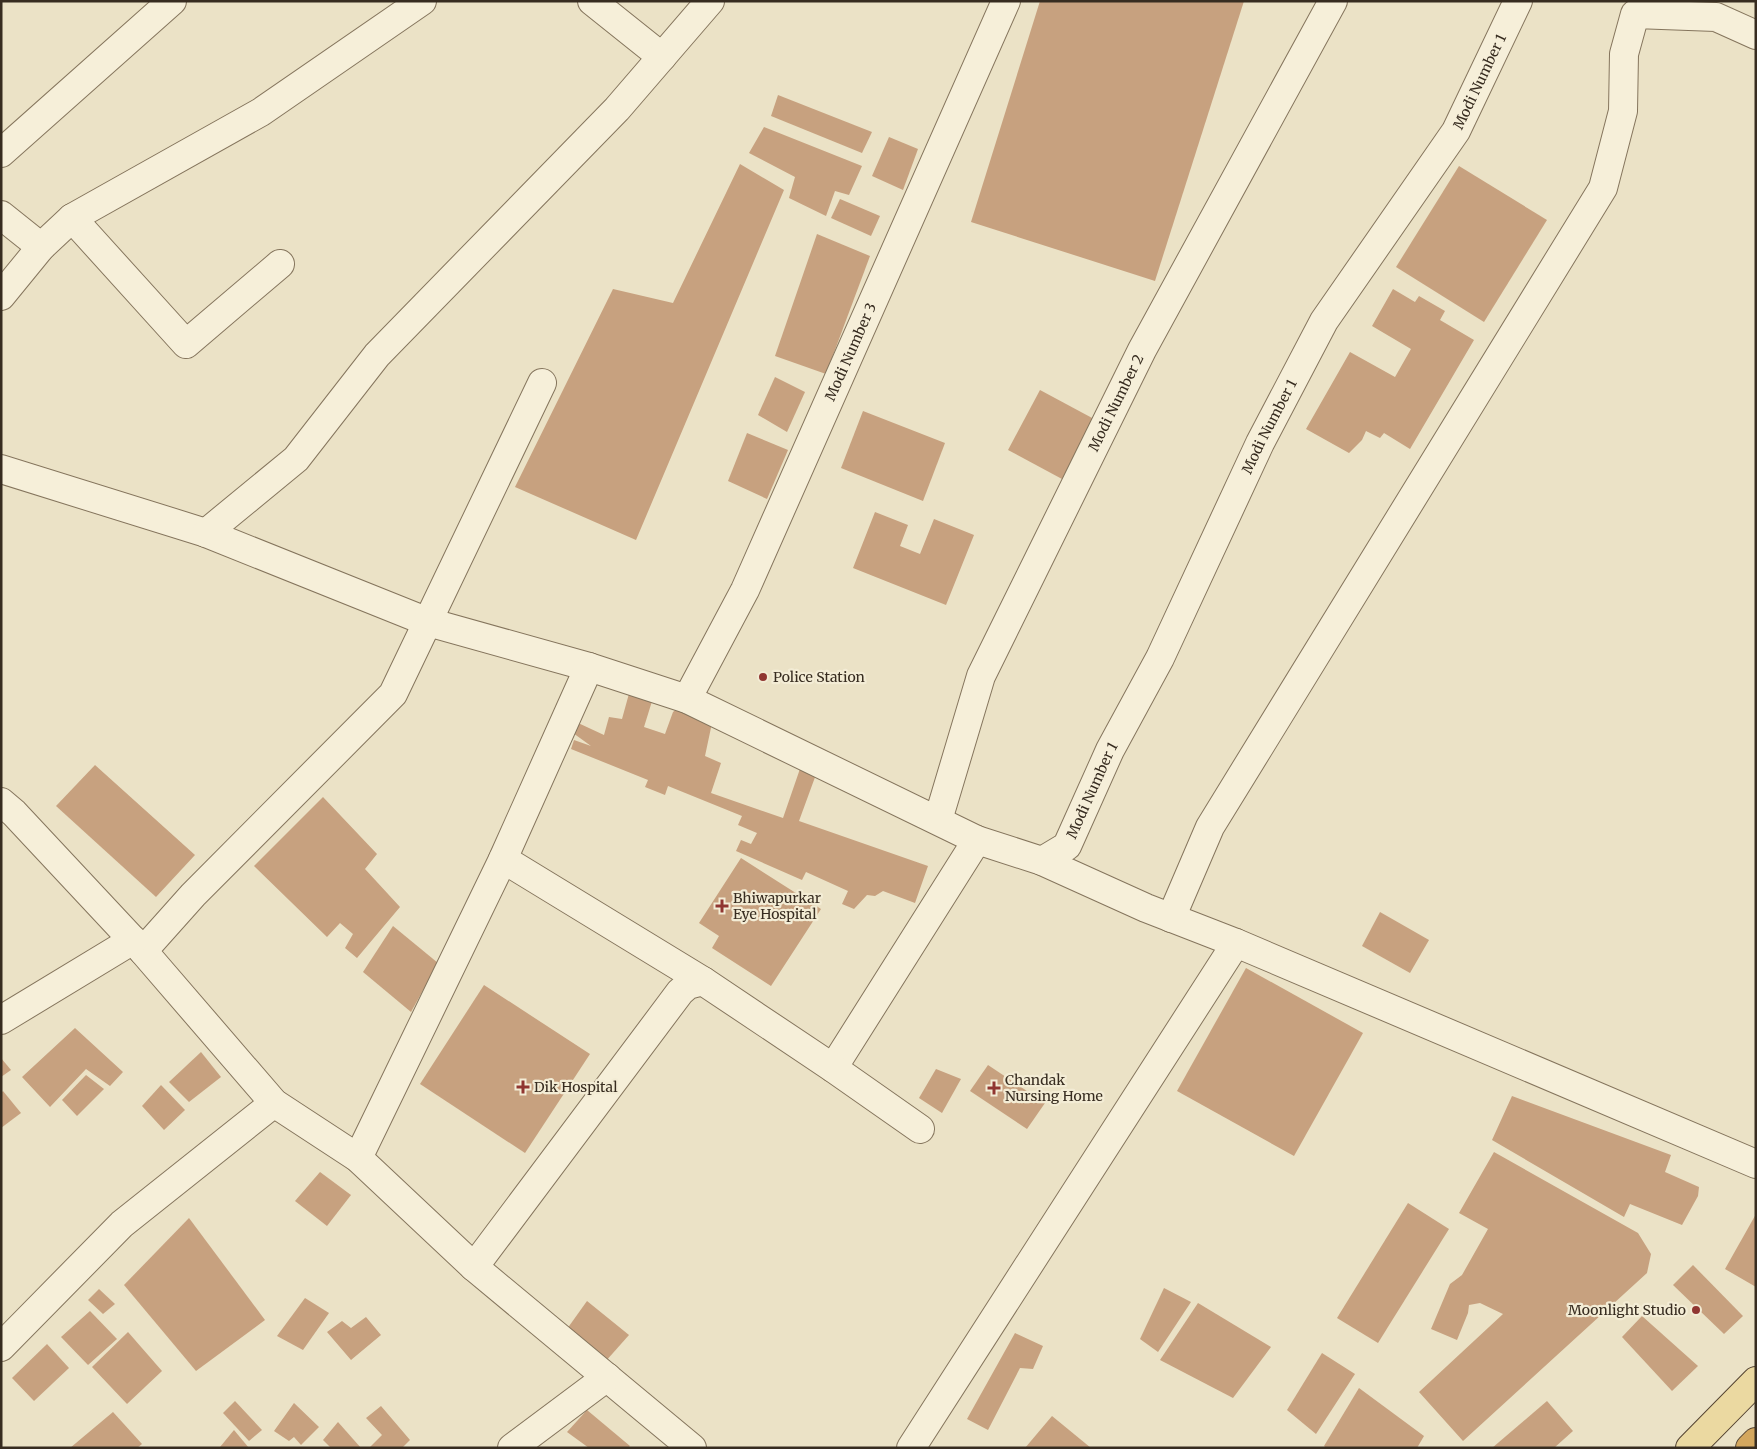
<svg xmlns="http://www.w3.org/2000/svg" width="1757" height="1449" viewBox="0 0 1757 1449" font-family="Merriweather,serif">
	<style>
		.building { fill: #c7a17f }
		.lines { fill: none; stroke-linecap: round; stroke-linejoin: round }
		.minor-casing { stroke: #85755d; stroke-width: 30 }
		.major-casing { stroke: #544331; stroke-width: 30 }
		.highway-casing { stroke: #544331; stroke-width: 30 }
		.minor { stroke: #f6efd9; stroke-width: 28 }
		.major { stroke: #ebd9a1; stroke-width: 28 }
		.highway { stroke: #d4a75e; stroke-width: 28 }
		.poi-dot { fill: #903631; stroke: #f3ecd5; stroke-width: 2 }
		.labels { text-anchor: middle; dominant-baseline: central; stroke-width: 4.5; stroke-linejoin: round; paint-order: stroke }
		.street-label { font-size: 14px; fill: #372c20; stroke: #f3ecd5 }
		.poi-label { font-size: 14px; fill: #372c20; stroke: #f3ecd5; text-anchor: start }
	</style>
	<rect width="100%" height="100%" fill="#ebe2c6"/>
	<g class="building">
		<path d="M 1040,1 L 1244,1 L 1155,281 L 971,222 Z"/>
		<path d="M 778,95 L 872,132 L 862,153 L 771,116 Z"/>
		<path d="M 764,127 L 862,166 L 849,195 L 835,191 L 826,216 L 789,198 L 795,177 L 749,153 Z"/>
		<path d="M 889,137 L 918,149 L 903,190 L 872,176 Z"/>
		<path d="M 740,164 L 784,190 L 636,540 L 515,487 L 613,289 L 673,303 Z"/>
		<path d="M 1459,166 L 1547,220 L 1484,322 L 1396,267 Z"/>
		<path d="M 840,199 L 880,216 L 871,236 L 831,218 Z"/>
		<path d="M 817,234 L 870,256 L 826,374 L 775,356 Z"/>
		<path d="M 1393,289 L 1415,302 L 1419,296 L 1445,311 L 1440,320 L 1474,340 L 1410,449 L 1384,433 L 1380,438 L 1366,431 L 1362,440 L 1349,453 L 1306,429 L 1350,352 L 1395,377 L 1411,349 L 1372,326 Z"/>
		<path d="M 775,377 L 805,392 L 787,432 L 758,415 Z"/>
		<path d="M 1040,390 L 1094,419 L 1062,479 L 1008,450 Z"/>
		<path d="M 863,411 L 945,443 L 923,501 L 841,468 Z"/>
		<path d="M 747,433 L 788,450 L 767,499 L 728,481 Z"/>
		<path d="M 875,512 L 908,525 L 900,546 L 920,554 L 934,519 L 974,535 L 946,605 L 853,568 Z"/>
		<path d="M 630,690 L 653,698 L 644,727 L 665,734 L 673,712 L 680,706 L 712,723 L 705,756 L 721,763 L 711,793 L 783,818 L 802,763 L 818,769 L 799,821 L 928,866 L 915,903 L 883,891 L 875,896 L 867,895 L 854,909 L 842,904 L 848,891 L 806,872 L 802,880 L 736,851 L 741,840 L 751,844 L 757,833 L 738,825 L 742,816 L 668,786 L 665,795 L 645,787 L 648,780 L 571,749 L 574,740 L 591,746 L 573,733 L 576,722 L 604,735 L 609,717 L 622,719 Z"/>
		<path d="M 95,765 L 195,855 L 156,897 L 56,806 Z"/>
		<path d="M 323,797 L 377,854 L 365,869 L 400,907 L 357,958 L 345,948 L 353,934 L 340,923 L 327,937 L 254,866 Z"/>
		<path d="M 741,858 L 821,909 L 771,986 L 712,948 L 719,936 L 699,923 Z"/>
		<path d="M 1380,912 L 1429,940 L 1410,973 L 1362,946 Z"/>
		<path d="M 393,926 L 438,963 L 411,1012 L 363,972 Z"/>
		<path d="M 1246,968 L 1363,1033 L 1294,1156 L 1177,1091 Z"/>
		<path d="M 484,985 L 590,1054 L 525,1153 L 420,1084 Z"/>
		<path d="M 75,1028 L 123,1072 L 110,1086 L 86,1069 L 50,1107 L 22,1077 Z"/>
		<path d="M 201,1052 L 221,1077 L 189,1102 L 169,1082 Z"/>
		<path d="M 1,1058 L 11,1070 L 1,1077 Z"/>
		<path d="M 988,1065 L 1045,1103 L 1027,1129 L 970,1091 Z"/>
		<path d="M 936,1069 L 961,1079 L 942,1113 L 919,1098 Z"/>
		<path d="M 86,1075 L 104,1089 L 77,1116 L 62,1100 Z"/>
		<path d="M 161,1085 L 185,1110 L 164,1130 L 142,1106 Z"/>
		<path d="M 3,1091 L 21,1113 L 1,1128 L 1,1093 Z"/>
		<path d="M 1512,1096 L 1671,1155 L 1665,1172 L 1699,1187 L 1698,1196 L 1682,1225 L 1630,1204 L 1624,1217 L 1492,1140 Z"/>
		<path d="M 1494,1152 L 1638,1233 L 1651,1254 L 1647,1273 L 1463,1441 L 1419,1392 L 1503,1314 L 1480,1303 L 1469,1305 L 1468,1313 L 1457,1340 L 1431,1329 L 1450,1284 L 1462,1275 L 1488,1229 L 1459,1213 Z"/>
		<path d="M 320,1172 L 351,1195 L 327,1226 L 295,1201 Z"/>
		<path d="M 1408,1203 L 1449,1229 L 1378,1343 L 1337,1318 Z"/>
		<path d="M 1756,1214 L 1756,1287 L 1725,1269 Z"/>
		<path d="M 189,1218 L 265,1320 L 196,1371 L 124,1285 Z"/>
		<path d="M 1693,1265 L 1743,1316 L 1724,1334 L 1673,1285 Z"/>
		<path d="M 1164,1288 L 1191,1302 L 1158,1352 L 1140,1339 Z"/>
		<path d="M 99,1289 L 115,1304 L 103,1314 L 88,1300 Z"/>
		<path d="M 305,1298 L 329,1313 L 303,1350 L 277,1336 Z"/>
		<path d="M 587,1301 L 629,1335 L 605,1362 L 567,1329 Z"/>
		<path d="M 1198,1303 L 1271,1347 L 1233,1398 L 1160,1360 Z"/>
		<path d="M 90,1311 L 117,1339 L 88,1365 L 61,1337 Z"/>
		<path d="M 1642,1316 L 1698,1366 L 1672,1391 L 1622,1337 Z"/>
		<path d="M 366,1317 L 381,1335 L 351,1360 L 327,1332 L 342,1321 L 351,1328 Z"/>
		<path d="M 128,1332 L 162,1371 L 127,1404 L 92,1367 Z"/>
		<path d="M 1015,1333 L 1043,1346 L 1033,1369 L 1020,1368 L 988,1430 L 967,1419 Z"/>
		<path d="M 47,1344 L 69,1368 L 34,1401 L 12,1378 Z"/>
		<path d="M 1322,1353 L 1355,1374 L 1316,1434 L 1287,1410 Z"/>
		<path d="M 1359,1388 L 1424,1436 L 1417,1448 L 1326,1448 L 1324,1446 Z"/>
		<path d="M 235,1401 L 262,1430 L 249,1441 L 223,1413 Z"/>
		<path d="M 1547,1401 L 1573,1431 L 1554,1448 L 1492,1448 Z"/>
		<path d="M 294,1403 L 319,1427 L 301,1445 L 294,1437 L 289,1441 L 274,1431 Z"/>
		<path d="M 381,1406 L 410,1440 L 402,1448 L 369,1448 L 382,1435 L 366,1418 Z"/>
		<path d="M 587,1410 L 630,1446 L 628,1448 L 589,1448 L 567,1432 Z"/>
		<path d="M 113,1412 L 142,1444 L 137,1448 L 70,1448 Z"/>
		<path d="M 1052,1416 L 1091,1448 L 1025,1448 Z"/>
		<path d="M 338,1422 L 361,1448 L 331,1448 L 323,1440 Z"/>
		<path d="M 234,1430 L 249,1448 L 220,1447 Z"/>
	</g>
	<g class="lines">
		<defs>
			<g id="minor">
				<path d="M 592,1 L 662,57"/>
				<path d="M 1,153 L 172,1"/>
				<path d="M 1,215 L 41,247"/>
				<path d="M 72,218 L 186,344 L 280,264"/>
				<path d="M 1,296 L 41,247 L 72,218 L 261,112 L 422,1"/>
				<path d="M 1,469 L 206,533 L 428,622 L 589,667 L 687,699 L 977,840 L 1042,861 L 1146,908 L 1236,943 L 1756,1164"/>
				<path d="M 206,533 L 296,459 L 377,355 L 617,109 L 710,1"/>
				<path id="s1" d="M 687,699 L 745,590 L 1006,1"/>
				<path d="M 1,802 L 14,813 L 143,951 L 274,1103 L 358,1158 L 474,1267 L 692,1448"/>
				<path id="s2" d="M 938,820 L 981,676 L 1142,350 L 1333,1"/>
				<path d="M 503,859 L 703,981"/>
				<path id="s3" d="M 1042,861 L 1067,846 L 1110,750 L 1160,658 L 1260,443 L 1324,321 L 1456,131 L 1518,1"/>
				<path d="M 1171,918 L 1210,827 L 1603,188 L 1623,111 L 1624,54 L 1635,14 L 1716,17 L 1756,35"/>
				<path d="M 143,951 L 193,895 L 393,694 L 542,383"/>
				<path d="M 1,1020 L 133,940"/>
				<path d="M 833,1068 L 977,840"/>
				<path d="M 358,1158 L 503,859 L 589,667"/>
				<path d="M 474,1267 L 680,992 L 688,985 L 703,981 L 833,1068 L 920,1129"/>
				<path d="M 1,1347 L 122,1224 L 274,1103"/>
				<path d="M 512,1448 L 607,1377"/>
				<path d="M 911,1448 L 1236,943"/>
			</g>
			<path id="major" d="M 1690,1448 L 1756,1381"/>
			<path id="highway" d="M 1750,1448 L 1756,1442"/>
		</defs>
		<use href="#minor" class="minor-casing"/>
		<use href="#major" class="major-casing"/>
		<use href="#highway" class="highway-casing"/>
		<use href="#minor" class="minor"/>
		<use href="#major" class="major"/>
		<use href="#highway" class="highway"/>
	</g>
	<g class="poi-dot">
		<circle cx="763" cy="677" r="5"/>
		<path d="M719.5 898.5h5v5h5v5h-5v5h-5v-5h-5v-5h5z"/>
		<path d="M520.5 1079.5h5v5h5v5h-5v5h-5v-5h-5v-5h5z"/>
		<path d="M991.5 1080.5h5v5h5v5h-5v5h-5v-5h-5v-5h5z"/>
		<circle cx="1696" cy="1310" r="5"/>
	</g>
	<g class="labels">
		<g class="street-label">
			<text stroke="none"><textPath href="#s3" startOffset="900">Modi Number 1</textPath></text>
			<text stroke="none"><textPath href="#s1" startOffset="384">Modi Number 3</textPath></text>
			<text stroke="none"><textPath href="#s2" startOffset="455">Modi Number 2</textPath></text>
			<text stroke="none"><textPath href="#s3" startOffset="495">Modi Number 1</textPath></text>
			<text stroke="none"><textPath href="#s3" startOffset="90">Modi Number 1</textPath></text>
		</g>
		<g class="poi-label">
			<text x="773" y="677">Police Station</text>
			<text x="733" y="898">Bhiwapurkar<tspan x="733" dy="16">Eye Hospital</tspan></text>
			<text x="1005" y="1080">Chandak<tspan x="1005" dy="16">Nursing Home</tspan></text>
			<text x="534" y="1087">Dik Hospital</text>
			<text x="1686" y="1310" text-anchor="end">Moonlight Studio</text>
		</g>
	</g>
	<rect width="1757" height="1449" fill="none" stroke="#372c20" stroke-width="5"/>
</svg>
